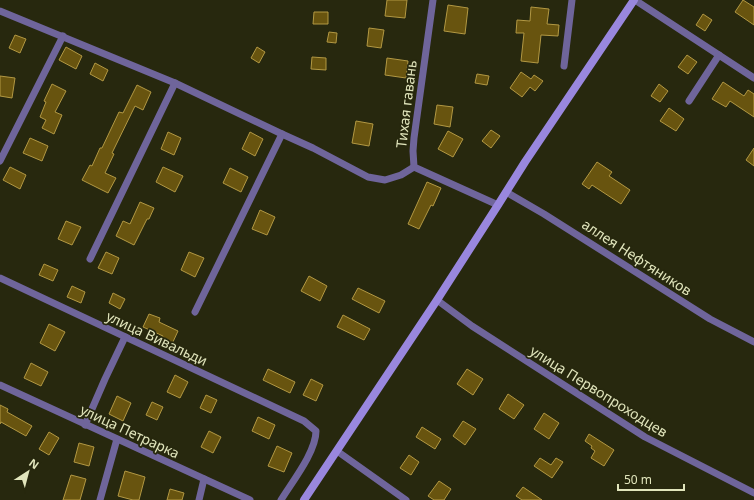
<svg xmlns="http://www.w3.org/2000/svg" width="754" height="500" viewBox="0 0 754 500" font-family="'Noto Sans',sans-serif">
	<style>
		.building { fill: #68540f; stroke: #b29843 }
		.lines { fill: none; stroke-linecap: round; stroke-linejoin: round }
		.street { stroke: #6f659b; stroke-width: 7 }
		.secondary { stroke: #9987de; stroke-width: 8 }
		.labels { text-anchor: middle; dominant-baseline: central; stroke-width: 3.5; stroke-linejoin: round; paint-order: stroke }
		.street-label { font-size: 14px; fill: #e1e5bc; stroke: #27280e }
	</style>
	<rect width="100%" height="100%" fill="#27280e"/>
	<g class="building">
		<path d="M 387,0 L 407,0 L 405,18 L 385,16 Z"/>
		<path d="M 743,0 L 754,7 L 754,25 L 735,12 Z"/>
		<path d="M 448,5 L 468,8 L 465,34 L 444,31 Z"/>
		<path d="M 531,7 L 549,9 L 547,24 L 559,25 L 558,36 L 541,35 L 538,63 L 521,61 L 524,33 L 516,33 L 517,20 L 530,21 Z"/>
		<path d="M 314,12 L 328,12 L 328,24 L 313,24 Z"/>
		<path d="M 703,14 L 712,20 L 705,31 L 696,25 Z"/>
		<path d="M 369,28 L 384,30 L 381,48 L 367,46 Z"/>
		<path d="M 329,32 L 337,33 L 336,43 L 327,42 Z"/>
		<path d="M 15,35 L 26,39 L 20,53 L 9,48 Z"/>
		<path d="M 66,47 L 82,56 L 76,69 L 59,60 Z"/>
		<path d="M 257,47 L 265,52 L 259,63 L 251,58 Z"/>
		<path d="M 687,55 L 697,62 L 688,74 L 678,67 Z"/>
		<path d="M 312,57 L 326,58 L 326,70 L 311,69 Z"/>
		<path d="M 387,58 L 408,61 L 406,78 L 385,75 Z"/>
		<path d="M 95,63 L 108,70 L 103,81 L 90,74 Z"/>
		<path d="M 521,72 L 531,79 L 534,75 L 543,81 L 535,91 L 530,87 L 522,97 L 510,88 Z"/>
		<path d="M 477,74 L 489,76 L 487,85 L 475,83 Z"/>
		<path d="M 0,76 L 15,78 L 12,98 L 0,96 Z"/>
		<path d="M 723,82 L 744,96 L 748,90 L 754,94 L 754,117 L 730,101 L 726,107 L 712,99 Z"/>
		<path d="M 52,84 L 66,91 L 55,112 L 62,115 L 54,134 L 42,128 L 46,120 L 40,117 L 46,102 L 44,101 Z"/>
		<path d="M 659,84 L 668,91 L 660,102 L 651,96 Z"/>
		<path d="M 137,85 L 151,92 L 143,110 L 135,106 L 112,153 L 114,154 L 105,173 L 116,178 L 108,193 L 82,180 L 90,165 L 92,166 L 100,148 L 102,148 L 119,112 L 123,113 Z"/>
		<path d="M 437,105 L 453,107 L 450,127 L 434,124 Z"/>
		<path d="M 669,108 L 684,119 L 676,131 L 660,121 Z"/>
		<path d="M 356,121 L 373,124 L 369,146 L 352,143 Z"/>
		<path d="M 491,130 L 500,136 L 491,148 L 482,141 Z"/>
		<path d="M 448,131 L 463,139 L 453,157 L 438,149 Z"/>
		<path d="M 168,132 L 181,138 L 174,155 L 161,149 Z"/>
		<path d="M 250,132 L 263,139 L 255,156 L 242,149 Z"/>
		<path d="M 30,138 L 48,146 L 42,161 L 23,153 Z"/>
		<path d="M 754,148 L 754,166 L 746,160 Z"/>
		<path d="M 597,162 L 612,172 L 609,176 L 630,190 L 621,204 L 592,185 L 589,189 L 582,184 Z"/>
		<path d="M 10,167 L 26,175 L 20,189 L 3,180 Z"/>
		<path d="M 163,167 L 183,176 L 175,192 L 156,182 Z"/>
		<path d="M 230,168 L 248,177 L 241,192 L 223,183 Z"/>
		<path d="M 427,182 L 441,188 L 433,206 L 431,205 L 419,229 L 408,224 Z"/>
		<path d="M 140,202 L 154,208 L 149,219 L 147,219 L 134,245 L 116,236 L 123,221 L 130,224 Z"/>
		<path d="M 260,210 L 275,217 L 267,235 L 252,229 Z"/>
		<path d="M 66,221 L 81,227 L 72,245 L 58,239 Z"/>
		<path d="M 106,252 L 119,258 L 112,274 L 98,268 Z"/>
		<path d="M 189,252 L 204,258 L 195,277 L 181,270 Z"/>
		<path d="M 44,264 L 58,270 L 53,281 L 39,275 Z"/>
		<path d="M 309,276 L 327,286 L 320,301 L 301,291 Z"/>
		<path d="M 72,286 L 85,292 L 81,303 L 67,297 Z"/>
		<path d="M 358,288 L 385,301 L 379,313 L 352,299 Z"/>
		<path d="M 113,293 L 125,299 L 120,309 L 109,303 Z"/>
		<path d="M 149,314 L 160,318 L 159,322 L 178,331 L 172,344 L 161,340 L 163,336 L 143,327 Z"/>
		<path d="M 343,315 L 370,329 L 364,340 L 337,327 Z"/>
		<path d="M 49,324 L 65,332 L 55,351 L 40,343 Z"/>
		<path d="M 31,363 L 48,372 L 41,386 L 24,378 Z"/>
		<path d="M 268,369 L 295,382 L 290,393 L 263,380 Z"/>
		<path d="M 467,369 L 483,379 L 473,395 L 457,384 Z"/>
		<path d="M 175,375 L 188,382 L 180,398 L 167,392 Z"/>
		<path d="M 311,379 L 323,385 L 316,401 L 303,395 Z"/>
		<path d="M 508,394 L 524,405 L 514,419 L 499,409 Z"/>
		<path d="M 206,395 L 217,400 L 211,413 L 200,408 Z"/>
		<path d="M 117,396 L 131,403 L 123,421 L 109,414 Z"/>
		<path d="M 152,402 L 163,407 L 157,420 L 146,415 Z"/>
		<path d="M 0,405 L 8,409 L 7,412 L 32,426 L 26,436 L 1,422 L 0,424 Z"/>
		<path d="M 544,413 L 559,423 L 549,439 L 534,429 Z"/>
		<path d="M 258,417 L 275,425 L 269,439 L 252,431 Z"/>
		<path d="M 463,421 L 476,429 L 465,445 L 453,436 Z"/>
		<path d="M 422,427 L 441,439 L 435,449 L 416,437 Z"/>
		<path d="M 209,431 L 221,437 L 213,453 L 201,447 Z"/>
		<path d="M 49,432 L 59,438 L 49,455 L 39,449 Z"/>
		<path d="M 589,434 L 614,450 L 604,466 L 591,458 L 595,451 L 591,448 L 592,446 L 585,441 Z"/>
		<path d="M 79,443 L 94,447 L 89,466 L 74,462 Z"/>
		<path d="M 277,446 L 292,453 L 284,472 L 268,466 Z"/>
		<path d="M 409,455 L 419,462 L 411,475 L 400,468 Z"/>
		<path d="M 540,458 L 551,465 L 556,458 L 563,462 L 552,478 L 534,466 Z"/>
		<path d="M 125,471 L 145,477 L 139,500 L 133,500 L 118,496 Z"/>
		<path d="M 71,475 L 86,479 L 80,500 L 63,500 Z"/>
		<path d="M 439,481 L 451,489 L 444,500 L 434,500 L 428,496 Z"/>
		<path d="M 523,487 L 542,500 L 522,500 L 516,496 Z"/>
		<path d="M 170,489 L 184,493 L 182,500 L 167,500 Z"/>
	</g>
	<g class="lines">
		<g class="street">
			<path d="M 433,0 L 414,138 L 413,151 L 414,167 L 498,205"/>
			<path d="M 635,0 L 754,78"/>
			<path d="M 0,11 L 175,83 L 282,134 L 313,148 L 368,177 L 385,180 L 401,175 L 414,167"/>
			<path d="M 564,66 L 572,0"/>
			<path d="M 689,101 L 719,55"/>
			<path d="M 0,161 L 63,36"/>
			<path d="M 506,192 L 544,214 L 710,319 L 754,342"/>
			<path d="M 90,259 L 175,83"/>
			<path d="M 0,278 L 304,421 L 316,431 C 316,452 292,482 281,500"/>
			<path d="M 437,300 L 472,326 L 645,437 L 754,493"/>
			<path d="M 195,312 L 282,134"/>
			<path d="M 0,385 L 250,500"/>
			<path d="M 85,425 L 105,379 L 125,337"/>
			<path d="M 337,451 L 406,500"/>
			<path d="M 100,500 L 117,439"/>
			<path d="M 199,500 L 204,479"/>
		</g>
		<path class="secondary" d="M 304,500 L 437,300 L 498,205 L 525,162 L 634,0"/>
	</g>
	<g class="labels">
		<g class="street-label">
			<text transform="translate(406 104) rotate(-83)">Тихая гавань</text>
			<text transform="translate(637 257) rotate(33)">аллея Нефтяников</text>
			<text transform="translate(157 338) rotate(25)">улица Вивальди</text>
			<text transform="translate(599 391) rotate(32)">улица Первопроходцев</text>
			<text transform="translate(130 431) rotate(25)">улица Петрарка</text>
		</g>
	</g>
	<g transform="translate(28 472) rotate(36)" stroke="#27280e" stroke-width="3" paint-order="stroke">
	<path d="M0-3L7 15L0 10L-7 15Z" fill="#e1e5bc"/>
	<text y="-6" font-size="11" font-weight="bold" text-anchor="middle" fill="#e1e5bc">N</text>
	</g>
	<path d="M618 484v6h66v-6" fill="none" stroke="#e1e5bc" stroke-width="2"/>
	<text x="624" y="484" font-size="12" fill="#e1e5bc" stroke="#27280e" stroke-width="3" paint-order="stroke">50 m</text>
</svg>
